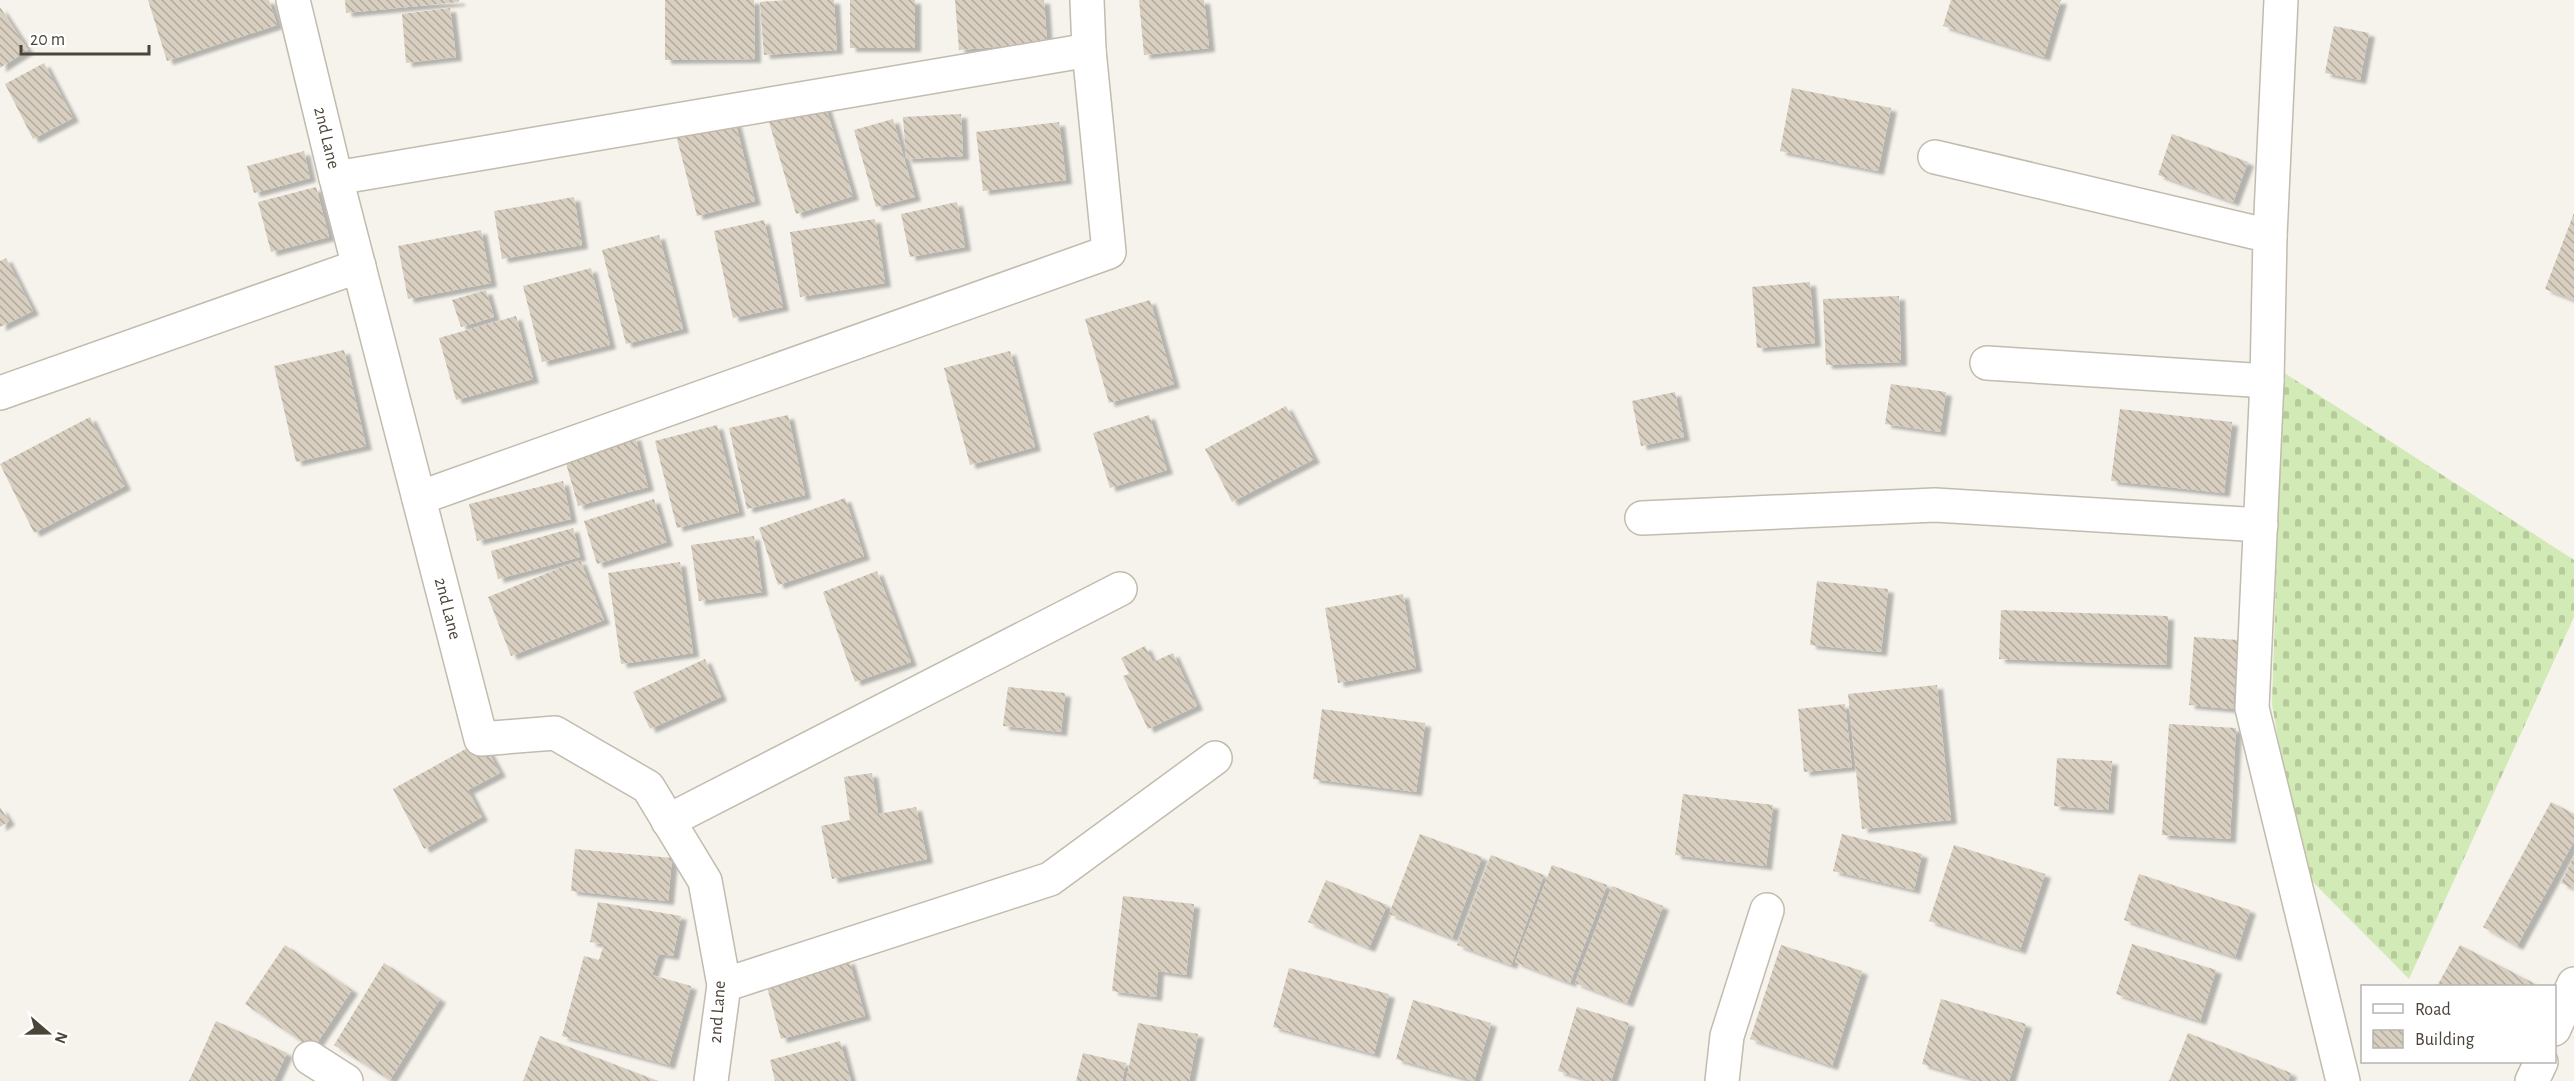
<svg xmlns="http://www.w3.org/2000/svg" width="2574" height="1081" viewBox="0 0 2574 1081" font-family="'Alegreya Sans',sans-serif">
	<style>
		.cemetery { fill: url(#cemetery-stones) }
		.building { fill: url(#building-back-hatch); filter: url(#shadow) }
		.lines { fill: none; stroke-linecap: round; stroke-linejoin: round }
		.minor-casing { stroke: #c2bbae; stroke-width: 36 }
		.minor { stroke: #fff; stroke-width: 33 }
		.labels { text-anchor: middle; dominant-baseline: central; stroke-width: 4.5; stroke-linejoin: round; paint-order: stroke }
		.street-label { font-size: 18px; fill: #4b4439; stroke: #fff }
	</style>
	<defs>
		<pattern id="cemetery-stones" width="16" height="16" patternUnits="userSpaceOnUse" patternTransform="scale(1.5)"><rect width="16" height="16" fill="#d2eab5"/><path d="M2 7V4a2 2 0 0 1 4 0v3zM10 15v-3a2 2 0 0 1 4 0v3z" fill="#b6ca9c"/></pattern>
		<pattern id="building-back-hatch" width="6" height="6" patternUnits="userSpaceOnUse" patternTransform="scale(1.5)"><rect width="6" height="6" fill="#d8cfc1"/><path d="M-1 5l2 2M0 0l6 6M5-1l2 2" fill="none" stroke="#b1aa9e"/></pattern>
		<filter id="shadow"><feDropShadow dx="6" dy="4" stdDeviation="1.5" flood-color="#0004"/></filter>
	</defs>
	<rect width="100%" height="100%" fill="#f6f3ec"/>
	<path class="cemetery" d="M 2283,372 L 2574,560 L 2574,617 L 2409,979 L 2301,870 L 2272,704 Z"/>
	<g class="building">
		<path d="M 148,0 L 269,0 L 277,25 L 167,61 Z"/>
		<path d="M 345,0 L 459,0 L 459,2 L 346,13 Z"/>
		<path d="M 665,0 L 754,0 L 755,59 L 665,60 Z"/>
		<path d="M 787,0 L 834,0 L 837,50 L 764,55 L 760,2 Z"/>
		<rect x="850" y="0" width="65" height="48"/>
		<path d="M 955,0 L 1044,0 L 1047,43 L 959,50 Z"/>
		<path d="M 1139,0 L 1204,0 L 1209,48 L 1144,55 Z"/>
		<path d="M 1951,0 L 2061,0 L 2044,57 L 1943,26 Z"/>
		<path d="M 0,7 L 28,50 L 0,68 Z"/>
		<path d="M 450,8 L 456,57 L 406,63 L 402,14 Z"/>
		<path d="M 2334,26 L 2369,33 L 2360,80 L 2325,73 Z"/>
		<path d="M 44,63 L 73,118 L 33,139 L 5,84 Z"/>
		<path d="M 1792,88 L 1891,108 L 1878,171 L 1780,151 Z"/>
		<path d="M 825,105 L 853,196 L 796,214 L 769,122 Z"/>
		<path d="M 961,114 L 963,156 L 906,159 L 903,117 Z"/>
		<path d="M 893,119 L 915,197 L 876,207 L 854,130 Z"/>
		<path d="M 735,121 L 755,201 L 697,216 L 676,135 Z"/>
		<path d="M 1059,122 L 1066,180 L 983,191 L 976,132 Z"/>
		<path d="M 2172,134 L 2248,162 L 2233,202 L 2158,175 Z"/>
		<path d="M 304,151 L 310,178 L 254,193 L 247,166 Z"/>
		<path d="M 316,187 L 329,237 L 271,252 L 258,202 Z"/>
		<path d="M 574,197 L 582,245 L 502,259 L 494,211 Z"/>
		<path d="M 957,202 L 965,247 L 910,257 L 901,214 Z"/>
		<path d="M 2574,213 L 2574,300 L 2545,289 Z"/>
		<path d="M 875,219 L 885,283 L 800,297 L 790,232 Z"/>
		<path d="M 764,220 L 783,307 L 733,318 L 714,231 Z"/>
		<path d="M 481,230 L 491,283 L 408,299 L 398,246 Z"/>
		<path d="M 659,235 L 683,329 L 626,344 L 602,250 Z"/>
		<path d="M 6,258 L 33,311 L 0,327 L 0,261 Z"/>
		<path d="M 591,268 L 610,345 L 542,362 L 523,286 Z"/>
		<path d="M 1810,282 L 1815,343 L 1757,348 L 1752,287 Z"/>
		<path d="M 486,290 L 494,317 L 461,327 L 452,300 Z"/>
		<path d="M 1899,296 L 1901,362 L 1826,365 L 1823,299 Z"/>
		<path d="M 1150,300 L 1174,384 L 1109,403 L 1085,319 Z"/>
		<path d="M 516,316 L 533,379 L 456,400 L 439,338 Z"/>
		<path d="M 344,350 L 366,446 L 296,462 L 274,366 Z"/>
		<path d="M 1010,351 L 1035,447 L 970,465 L 944,368 Z"/>
		<path d="M 1891,384 L 1946,392 L 1940,432 L 1885,424 Z"/>
		<path d="M 1675,392 L 1684,437 L 1641,446 L 1632,401 Z"/>
		<path d="M 1286,406 L 1314,459 L 1232,502 L 1205,449 Z"/>
		<path d="M 2120,409 L 2232,422 L 2224,493 L 2111,481 Z"/>
		<path d="M 788,415 L 805,495 L 747,509 L 729,428 Z"/>
		<path d="M 1149,415 L 1167,470 L 1110,488 L 1093,433 Z"/>
		<path d="M 90,417 L 125,486 L 34,533 L 0,464 Z"/>
		<path d="M 717,425 L 739,512 L 677,528 L 655,441 Z"/>
		<path d="M 635,436 L 648,487 L 578,506 L 564,456 Z"/>
		<path d="M 563,481 L 571,519 L 477,541 L 469,504 Z"/>
		<path d="M 845,498 L 864,556 L 778,585 L 759,528 Z"/>
		<path d="M 654,499 L 667,542 L 597,564 L 584,521 Z"/>
		<path d="M 573,528 L 580,557 L 498,579 L 491,551 Z"/>
		<path d="M 754,536 L 762,592 L 699,601 L 691,545 Z"/>
		<path d="M 580,560 L 604,620 L 511,656 L 488,597 Z"/>
		<path d="M 680,562 L 693,653 L 621,664 L 608,573 Z"/>
		<path d="M 877,571 L 911,662 L 855,682 L 823,592 Z"/>
		<path d="M 1817,581 L 1888,589 L 1881,652 L 1810,645 Z"/>
		<path d="M 1403,594 L 1416,668 L 1338,683 L 1325,608 Z"/>
		<path d="M 2001,610 L 2168,616 L 2166,665 L 1999,659 Z"/>
		<path d="M 2194,637 L 2238,640 L 2233,709 L 2189,705 Z"/>
		<path d="M 1145,646 L 1153,662 L 1173,653 L 1197,706 L 1148,729 L 1123,676 L 1129,674 L 1121,658 Z"/>
		<path d="M 705,659 L 721,697 L 650,729 L 633,692 Z"/>
		<path d="M 1937,685 L 1951,820 L 1862,829 L 1848,694 Z"/>
		<path d="M 1008,687 L 1065,693 L 1061,732 L 1003,726 Z"/>
		<path d="M 1845,704 L 1852,767 L 1804,772 L 1798,709 Z"/>
		<path d="M 1322,709 L 1425,723 L 1416,792 L 1313,779 Z"/>
		<path d="M 2169,724 L 2236,728 L 2230,839 L 2162,835 Z"/>
		<path d="M 482,740 L 500,773 L 468,790 L 482,817 L 424,849 L 393,789 Z"/>
		<path d="M 2057,758 L 2112,761 L 2108,810 L 2054,806 Z"/>
		<path d="M 872,773 L 878,814 L 916,807 L 927,859 L 832,879 L 821,826 L 850,820 L 844,777 Z"/>
		<path d="M 1683,794 L 1773,805 L 1766,866 L 1675,855 Z"/>
		<path d="M 2551,802 L 2574,814 L 2574,841 L 2517,946 L 2483,927 Z"/>
		<path d="M 0,807 L 9,821 L 0,827 Z"/>
		<path d="M 1420,834 L 1482,857 L 1452,938 L 1389,914 Z"/>
		<path d="M 1842,834 L 1922,854 L 1914,890 L 1833,871 Z"/>
		<path d="M 1954,845 L 2045,874 L 2020,950 L 1929,921 Z"/>
		<path d="M 575,849 L 672,858 L 668,901 L 571,891 Z"/>
		<path d="M 1491,855 L 1544,875 L 1511,965 L 1457,945 Z"/>
		<path d="M 2574,856 L 2574,889 L 2561,883 Z"/>
		<path d="M 1552,865 L 1607,885 L 1570,983 L 1515,962 Z"/>
		<path d="M 2139,874 L 2250,910 L 2235,957 L 2124,920 Z"/>
		<path d="M 1326,880 L 1387,905 L 1369,948 L 1308,922 Z"/>
		<path d="M 1612,886 L 1663,906 L 1627,1003 L 1575,983 Z"/>
		<path d="M 1123,896 L 1194,904 L 1186,975 L 1158,971 L 1156,997 L 1112,991 Z"/>
		<path d="M 598,902 L 681,916 L 673,956 L 659,954 L 652,975 L 691,986 L 669,1065 L 562,1036 L 584,956 L 599,960 L 604,944 L 590,942 Z"/>
		<path d="M 2132,944 L 2216,970 L 2200,1021 L 2116,994 Z"/>
		<path d="M 285,945 L 352,990 L 313,1049 L 245,1004 Z"/>
		<path d="M 1781,945 L 1862,971 L 1832,1066 L 1750,1039 Z"/>
		<path d="M 2460,945 L 2539,986 L 2437,986 Z"/>
		<path d="M 849,960 L 865,1016 L 781,1039 L 766,983 Z"/>
		<path d="M 384,963 L 440,999 L 390,1080 L 334,1045 Z"/>
		<path d="M 1289,968 L 1389,994 L 1374,1054 L 1273,1027 Z"/>
		<path d="M 1941,999 L 2026,1024 L 2009,1081 L 1979,1081 L 1922,1064 Z"/>
		<path d="M 1413,1000 L 1491,1023 L 1474,1081 L 1396,1059 Z"/>
		<path d="M 1577,1007 L 1629,1023 L 1611,1081 L 1592,1081 L 1558,1071 Z"/>
		<path d="M 216,1021 L 287,1053 L 274,1081 L 189,1081 Z"/>
		<path d="M 1138,1023 L 1198,1034 L 1189,1081 L 1126,1081 Z"/>
		<path d="M 2188,1033 L 2291,1073 L 2288,1081 L 2169,1081 Z"/>
		<path d="M 540,1036 L 658,1081 L 523,1081 Z"/>
		<path d="M 840,1041 L 851,1081 L 775,1081 L 770,1060 Z"/>
		<path d="M 1083,1053 L 1126,1063 L 1122,1081 L 1076,1081 Z"/>
	</g>
	<g class="lines">
		<defs>
			<g id="minor">
				<path id="s1" d="M 293,0 L 336,178 L 481,739 L 555,733 L 648,787 L 705,881 L 724,985 L 711,1081"/>
				<path d="M 1087,0 L 1089,50"/>
				<path d="M 2281,0 L 2270,236 L 2267,381 L 2252,708 L 2343,1081"/>
				<path d="M 1935,157 L 2270,236"/>
				<path d="M 336,178 L 1089,50 L 1109,252 L 419,498"/>
				<path d="M 1987,363 L 2267,381"/>
				<path d="M 0,393 L 359,266"/>
				<path d="M 1642,518 L 1935,505 L 2261,525"/>
				<path d="M 668,821 L 1120,589"/>
				<path d="M 724,985 L 1050,879 L 1215,758"/>
				<path d="M 2554,1029 L 2574,984"/>
				<path d="M 310,1058 L 346,1081"/>
				<path d="M 1722,1081 L 1727,1036 L 1767,910"/>
				<path d="M 2532,1081 L 2541,1062"/>
			</g>
		</defs>
		<use href="#minor" class="minor-casing"/>
		<use href="#minor" class="minor"/>
	</g>
	<g class="labels">
		<g class="street-label">
			<text stroke="none"><textPath href="#s1" startOffset="142">2nd Lane</textPath></text>
			<text stroke="none"><textPath href="#s1" startOffset="628">2nd Lane</textPath></text>
			<text transform="translate(718 1012) rotate(-86)">2nd Lane</text>
		</g>
	</g>
	<rect x="2361" y="985" width="195" height="78" fill="#ffffff" stroke="#b7b4b0" stroke-width="1.5"/>
	<rect x="2373" y="1004" width="30" height="9" fill="#ffffff" stroke="#b7b4b0" stroke-width="1.5"/>
	<text x="2415" y="1015" font-size="18" fill="#4b4439">Road</text>
	<rect x="2373" y="1030" width="30" height="18" fill="url(#building-back-hatch)" stroke="#b7b4b0" stroke-width="1.5"/>
	<text x="2415" y="1045" font-size="18" fill="#4b4439">Building</text>
	<g transform="translate(48 1033) rotate(110)" stroke="#ffffff" stroke-width="4.5" paint-order="stroke">
	<path d="M0-4.5L10 22L0 15L-10 22Z" fill="#4b4439"/>
	<text y="-9" font-size="16" font-weight="bold" text-anchor="middle" fill="#4b4439">N</text>
	</g>
	<path d="M21 45v9h128v-9" fill="none" stroke="#4b4439" stroke-width="3"/>
	<text x="30" y="45" font-size="18" fill="#4b4439" stroke="#ffffff" stroke-width="4.5" paint-order="stroke">20 m</text>
</svg>
